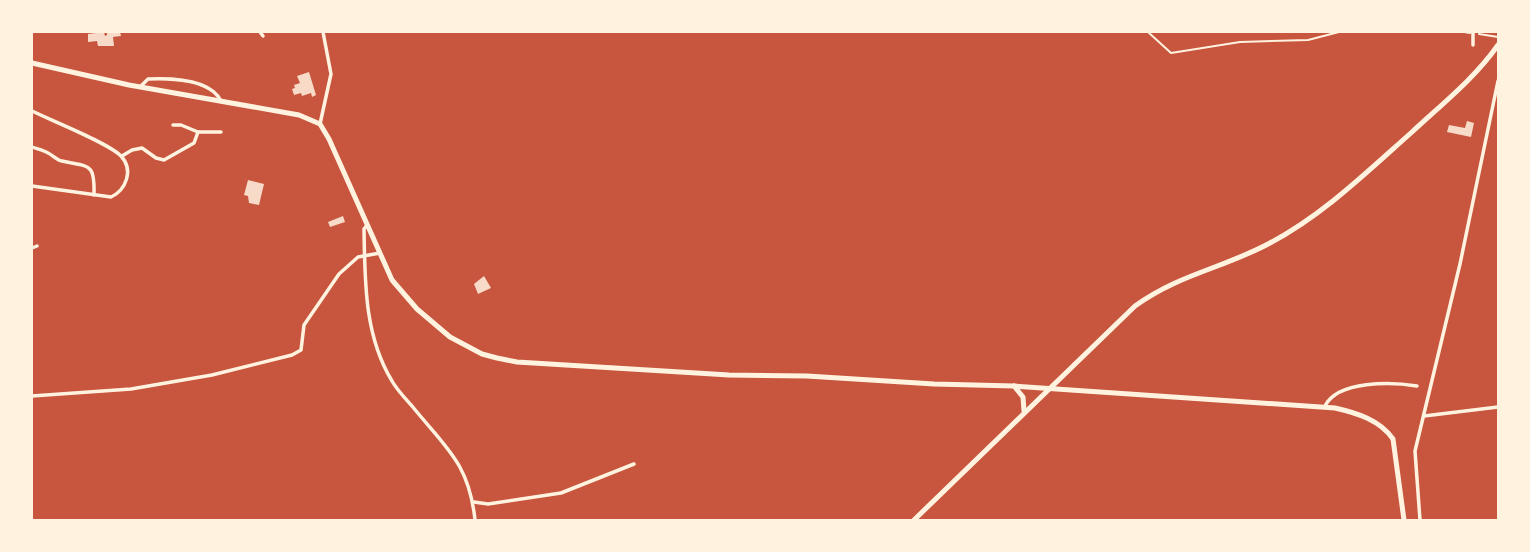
<svg xmlns="http://www.w3.org/2000/svg" width="1530" height="552" viewBox="0 0 1530 552" font-family="'Fira Sans Condensed',sans-serif">
	<style>
		.building { fill: #f7dbc8 }
		.lines { fill: none; stroke-linecap: round; stroke-linejoin: round }
		.path { stroke: #fff3e0; stroke-width: 2 }
		.minor { stroke: #fff3e0; stroke-width: 3.5 }
		.trunk { stroke: #fff3e0; stroke-width: 5 }
	</style>
	<rect width="100%" height="100%" fill="#c8553d"/>
	<g class="building">
		<path d="M 104,32 L 105,36 L 107,35 L 107,32 L 120,32 L 121,36 L 113,37 L 114,46 L 98,46 L 97,41 L 88,42 L 88,34 Z"/>
		<path d="M 309,72 L 316,95 L 312,97 L 311,93 L 302,96 L 301,93 L 294,95 L 292,89 L 295,88 L 294,85 L 300,83 L 297,76 Z"/>
		<path d="M 1467,121 L 1474,123 L 1471,137 L 1447,132 L 1449,125 L 1465,128 Z"/>
		<path d="M 248,180 L 264,184 L 259,205 L 249,203 L 248,196 L 244,195 Z"/>
		<path d="M 343,216 L 345,222 L 330,227 L 328,222 Z"/>
		<path d="M 484,276 L 491,288 L 478,294 L 474,284 Z"/>
	</g>
	<g class="lines">
		<g class="path">
			<path d="M 1148,32 L 1171,53 L 1240,42 L 1308,40 L 1339,32"/>
			<path d="M 1464,32 L 1470,33"/>
			<path d="M 1479,34 L 1498,37"/>
		</g>
		<g class="minor">
			<path d="M 260,32 L 263,36"/>
			<path d="M 1473,32 L 1473,45"/>
			<path d="M 140,87 L 148,79 C 170,78 210,79 221,101"/>
			<path d="M 32,111 C 50,120 109,143 121,156 C 134,170 126,190 111,197 L 32,186"/>
			<path d="M 320,124 L 331,74 L 323,32"/>
			<path d="M 173,125 L 181,125 L 198,132 L 221,132"/>
			<path d="M 32,147 C 37,149 43,150 48,153 C 53,155 56,160 62,161 C 89,167 95,162 94,195"/>
			<path d="M 122,156 L 132,150 L 142,148 L 156,158 L 164,160 L 194,143 L 198,132"/>
			<path d="M 367,225 L 364,229 C 365,281 364,335 392,381 C 397,390 405,398 412,406 C 446,448 469,463 475,520"/>
			<path d="M 32,248 L 37,246"/>
			<path d="M 32,396 L 131,389 L 212,375 L 292,355 L 301,350 L 304,325 L 339,274 L 358,257 L 380,253"/>
			<path d="M 1325,406 C 1338,380 1392,382 1417,386"/>
			<path d="M 1424,416 L 1498,407"/>
			<path d="M 474,502 L 488,504 L 561,493 L 634,464"/>
			<path d="M 1420,520 L 1415,451 L 1460,264 L 1498,81"/>
		</g>
		<g class="trunk">
			<path d="M 32,63 L 129,85 L 299,115 L 320,124 L 329,139 L 392,280 L 417,309 L 450,337 L 482,354 L 497,358 L 517,362 L 729,375 L 807,376 L 934,384 L 1014,386 L 1335,408 C 1357,413 1380,420 1393,439 L 1404,520"/>
			<path d="M 1014,386 L 1023,397 L 1024,411"/>
			<path d="M 914,520 L 1135,306 C 1179,274 1224,268 1270,243 C 1323,215 1367,172 1412,132 C 1442,104 1475,78 1498,45"/>
		</g>
	</g>
	<rect width="1530" height="552" fill="none" stroke="#fff3e0" stroke-width="66"/>
</svg>
